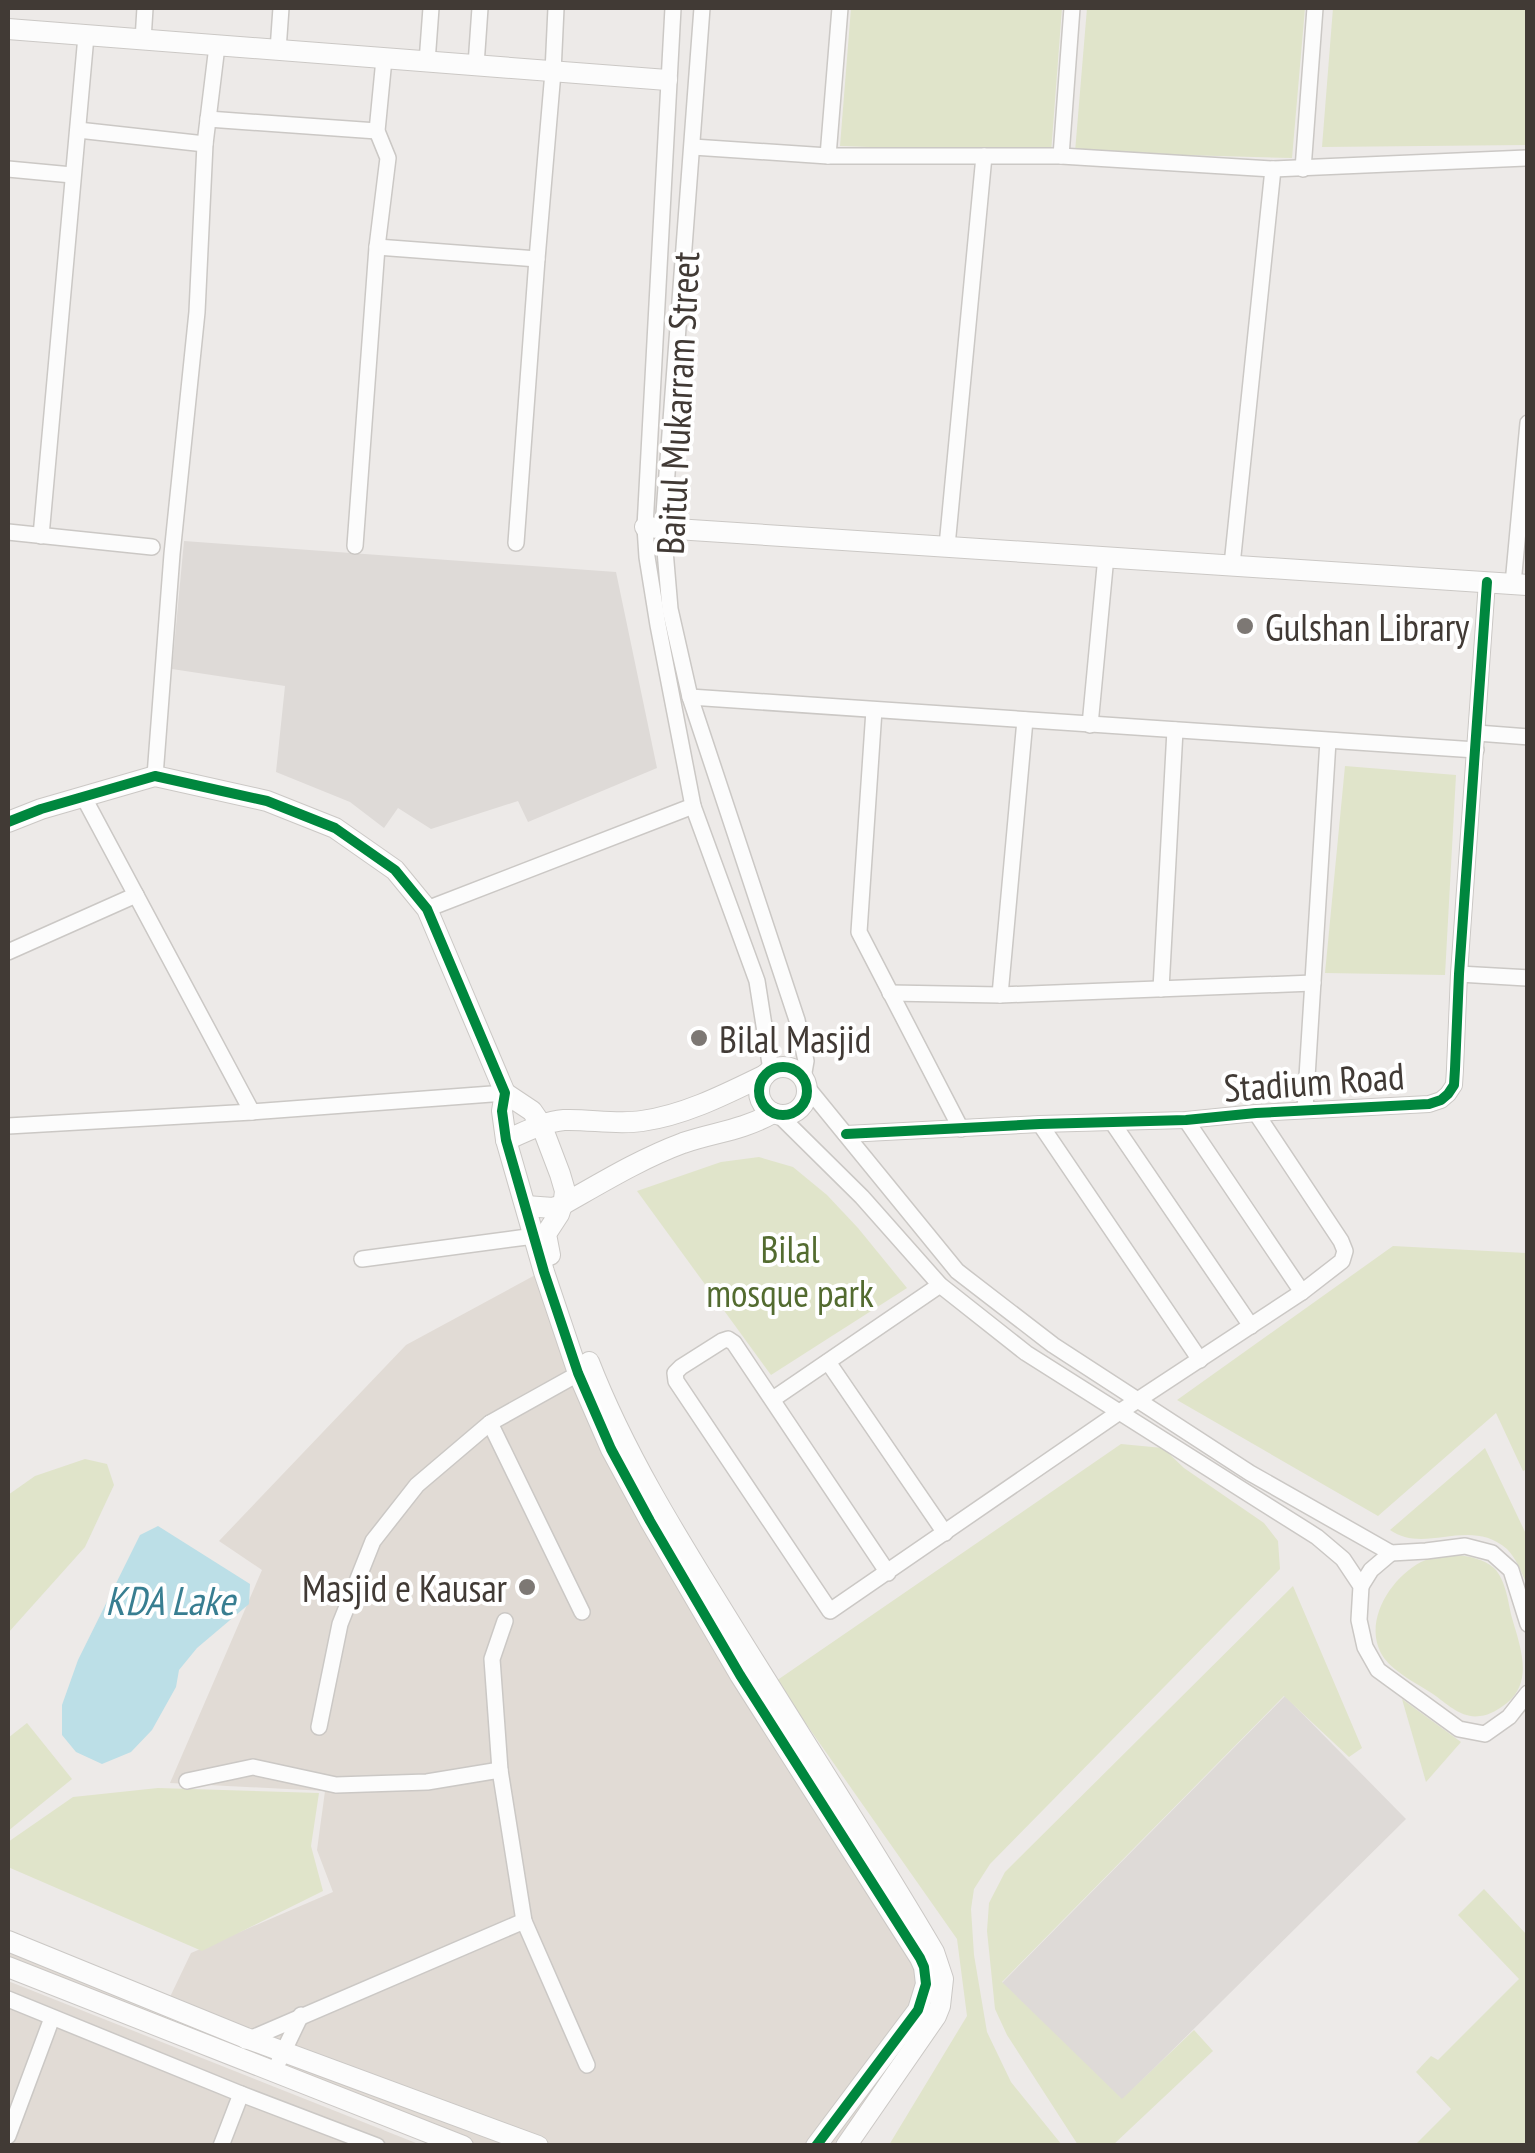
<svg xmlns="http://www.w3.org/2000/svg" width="1535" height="2153" viewBox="0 0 1535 2153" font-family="'PT Sans Narrow',sans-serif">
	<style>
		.residential { fill: #e1dbd5 }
		.industrial { fill: #dedad7 }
		.green { fill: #e0e4ca }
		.water { fill: #bcdfe7 }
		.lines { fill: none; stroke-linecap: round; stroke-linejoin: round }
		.minor-casing { stroke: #cbc8c5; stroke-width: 18 }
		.tertiary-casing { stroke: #cbc8c5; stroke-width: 22 }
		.minor { stroke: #fcfcfc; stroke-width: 15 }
		.tertiary { stroke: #fcfcfc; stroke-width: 20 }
		.cycleway-casing { stroke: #fff; stroke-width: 16 }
		.cycleway { stroke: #00873e; stroke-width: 10 }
		.poi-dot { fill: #7d7874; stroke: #fff; stroke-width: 4 }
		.labels { text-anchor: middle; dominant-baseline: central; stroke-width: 8; stroke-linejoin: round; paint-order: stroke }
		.street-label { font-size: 38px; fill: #413a35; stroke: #fff }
		.poi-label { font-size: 38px; fill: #413a35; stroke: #fff; text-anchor: start }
		.park-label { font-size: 38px; fill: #536b30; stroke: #fff }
		.water-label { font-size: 40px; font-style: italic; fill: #387e91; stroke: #fff }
	</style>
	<rect width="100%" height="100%" fill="#edeae8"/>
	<g class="residential">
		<path d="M 550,1267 L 591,1384 L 937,1976 L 926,2018 L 833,2145 L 450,2145 L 8,1973 L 8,1931 L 169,1999 L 191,1953 L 333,1892 L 317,1850 L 325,1791 L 170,1783 L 262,1570 L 219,1541 L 406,1345 Z"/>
		<path d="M 8,1981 L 421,2145 L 8,2145 Z"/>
	</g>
	<g class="industrial">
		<path d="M 184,541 L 616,572 L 657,768 L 528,822 L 518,801 L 431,829 L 398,808 L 384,828 L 350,802 L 276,772 L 285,686 L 172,669 Z"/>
		<path d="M 1285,1696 L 1406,1819 L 1122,2100 L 1002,1983 Z"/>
	</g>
	<g class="green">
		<path d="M 851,8 L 1062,8 L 1051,153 L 840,146 Z"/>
		<path d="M 1087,8 L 1305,8 L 1292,158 L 1075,152 Z"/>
		<path d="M 1333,8 L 1527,8 L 1527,145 L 1322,147 Z"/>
		<path d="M 1345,766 L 1456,775 L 1445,975 L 1325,973 Z"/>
		<path d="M 759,1157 L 793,1167 L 827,1195 L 858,1228 L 907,1288 L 771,1375 L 637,1191 L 721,1162 Z"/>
		<path d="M 1393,1246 L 1527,1253 L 1527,1469 L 1523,1471 L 1496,1413 L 1378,1516 L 1177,1400 Z"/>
		<path d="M 1121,1444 L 1163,1448 L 1184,1468 L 1264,1523 L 1278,1541 L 1280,1569 L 990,1864 L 974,1889 L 971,1909 L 974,1955 L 987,2032 L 1011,2082 L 1062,2145 L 889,2145 L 967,2016 L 957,1939 L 776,1681 Z"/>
		<path d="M 1485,1448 L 1527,1536 L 1527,1585 C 1522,1573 1516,1558 1507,1549 C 1469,1516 1425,1555 1390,1530 Z"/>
		<path d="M 85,1459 L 107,1464 L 114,1485 L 85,1547 L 8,1633 L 8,1495 L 35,1476 Z"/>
		<path d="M 1458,1555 C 1471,1557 1484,1559 1494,1568 C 1506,1580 1508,1602 1512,1618 C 1520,1646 1534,1681 1507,1703 C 1499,1709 1490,1715 1480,1716 C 1462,1719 1447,1704 1433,1694 C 1418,1684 1395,1673 1384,1658 C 1361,1625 1389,1579 1421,1562 C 1432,1557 1446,1556 1458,1555 Z"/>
		<path d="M 1293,1586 L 1362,1748 L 1349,1757 L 1284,1696 L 1002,1982 L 1122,2099 L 1194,2030 L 1213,2051 L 1113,2145 L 1078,2145 L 1007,2035 L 995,2009 L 987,1931 L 989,1903 L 1005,1872 Z"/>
		<path d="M 1402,1699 L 1461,1742 L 1426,1782 Z"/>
		<path d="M 27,1723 L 72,1779 L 8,1831 L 8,1738 Z"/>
		<path d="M 158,1788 L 319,1793 L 311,1846 L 323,1891 L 202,1951 L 8,1867 L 8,1842 L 73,1797 Z"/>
		<path d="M 1484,1889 L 1527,1935 L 1527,2145 L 1415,2145 L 1451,2109 L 1416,2072 L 1431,2056 L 1438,2060 L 1519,1979 L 1458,1915 Z"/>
	</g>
	<path class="water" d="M 158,1526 L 250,1584 L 249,1604 L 197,1648 L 179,1670 L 176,1687 L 152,1730 L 131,1752 L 102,1764 L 76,1752 L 62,1735 L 62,1705 L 78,1660 L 140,1535 Z"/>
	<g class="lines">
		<defs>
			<g id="minor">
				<path d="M 673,8 L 645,527 L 647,557 L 658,625 L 693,806 L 757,981 L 771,1070"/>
				<path d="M 702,8 L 663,527 L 670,609 L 690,697 L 797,1020 L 806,1061 L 803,1078"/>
				<path d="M 143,40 L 145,8"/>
				<path d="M 278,50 L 281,8"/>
				<path d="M 427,62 L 431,8"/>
				<path d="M 476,65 L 480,8"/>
				<path d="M 208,119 L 377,131"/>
				<path d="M 78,130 L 205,144"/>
				<path d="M 693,147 L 828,156 L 1061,156 L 1273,169 L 1528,158"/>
				<path d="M 828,156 L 840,8"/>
				<path d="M 1061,156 L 1072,8"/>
				<path d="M 8,169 L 72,175"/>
				<path d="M 1303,169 L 1315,8"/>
				<path d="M 377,247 L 537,259"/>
				<path d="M 8,532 L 152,547"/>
				<path d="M 41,536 L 86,36"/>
				<path d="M 516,543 L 537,259 L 553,72 L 556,8"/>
				<path d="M 355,546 L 377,247 L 388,158 L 377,131 L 384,59"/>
				<path d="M 947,546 L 984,156"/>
				<path d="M 1232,565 L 1273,169"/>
				<path d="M 1513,584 L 1528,423"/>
				<path d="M 690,697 L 1476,750"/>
				<path d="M 874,710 L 859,932 L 961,1129"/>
				<path d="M 1090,725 L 1106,556"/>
				<path d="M 1477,733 L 1528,737"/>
				<path d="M 155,776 L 172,554 L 197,312 L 205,144 L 217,46"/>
				<path d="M 83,796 L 252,1112"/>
				<path d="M 427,909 L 693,806"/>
				<path d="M 8,952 L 136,895"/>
				<path d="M 1459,974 L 1528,978"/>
				<path d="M 1161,989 L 1175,730"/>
				<path d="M 890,993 L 1000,995 L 1313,983"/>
				<path d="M 1000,995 L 1025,720"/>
				<path d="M 806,1086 L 957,1271 L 1053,1345 L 1250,1473 L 1391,1553 L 1426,1551 L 1465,1546 L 1492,1553 L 1511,1570 L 1528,1624"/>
				<path d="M 1305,1109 L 1328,741"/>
				<path d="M 779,1115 L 862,1197 L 940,1285 L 1026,1353 L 1317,1537 L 1343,1559 L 1361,1586 L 1359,1620 L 1365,1647 L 1378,1670 L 1459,1729 L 1485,1734 L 1509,1717 L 1528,1693"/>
				<path d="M 1186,1120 L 1302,1292"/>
				<path d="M 1112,1122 L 1251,1326"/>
				<path d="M 1040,1124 L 1200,1360"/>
				<path d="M 8,1126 L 252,1112 L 505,1093"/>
				<path d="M 846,1134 L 1040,1124 L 1186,1120 L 1256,1113 L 1429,1104 L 1441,1100 L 1448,1094 L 1454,1085 L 1455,1069 L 1459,974 L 1487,582"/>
				<path d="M 362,1259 L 542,1235"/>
				<path d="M 828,1362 L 945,1533"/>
				<path d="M 773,1399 L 940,1285"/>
				<path d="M 490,1423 L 582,1612"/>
				<path d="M 888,1573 L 734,1343 L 728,1339 L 722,1341 L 681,1367 L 675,1373 L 676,1381 L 830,1611 L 1118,1413 L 1302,1292 L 1342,1261 L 1345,1251 L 1341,1241 L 1256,1113"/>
				<path d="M 1361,1586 L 1371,1570 L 1391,1553"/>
				<path d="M 505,1621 L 492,1659 L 500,1770 L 524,1921 L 587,2065"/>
				<path d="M 319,1727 L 340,1624 L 373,1541 L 417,1485 L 490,1423 L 585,1370"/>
				<path d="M 187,1781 L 253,1767 L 336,1785 L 427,1782 L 500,1770"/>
				<path d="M 8,1999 L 241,2094 L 377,2146"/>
				<path d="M 245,2041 L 524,1921"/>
				<path d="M 279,2061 L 301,2015"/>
				<path d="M 8,2136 L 52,2018"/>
				<path d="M 221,2146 L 241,2094"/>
			</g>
			<g id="tertiary">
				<path d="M 8,29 L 667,80"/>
				<path d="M 645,527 L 1528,585"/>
				<path d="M 8,822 L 41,809 L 155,776 L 267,801 L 335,828 L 395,870 L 427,909 L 505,1093 L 502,1111 L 506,1140 L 544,1272 L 578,1373 L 611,1449 L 650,1521 L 740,1675 L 920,1958 L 924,1967 L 926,1984 L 918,2010 L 816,2146"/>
				<circle cx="783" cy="1091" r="24"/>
				<path d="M 505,1093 L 532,1111 L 541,1124 L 560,1174 L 565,1191 L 564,1199 L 559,1214 L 546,1234 L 550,1255"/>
				<path d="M 506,1140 C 525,1132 543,1122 564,1120 C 590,1119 616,1125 642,1121 C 685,1115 726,1094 765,1075"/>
				<path d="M 526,1206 L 553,1208 L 562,1205 C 601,1183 640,1159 683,1143 C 715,1132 741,1131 773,1113"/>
				<path d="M 589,1362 C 624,1452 675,1534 726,1616 C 795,1728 867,1838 934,1952 L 943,1979 L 940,2006 L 936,2016 L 846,2146"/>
				<path d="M 8,1941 L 246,2038 L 538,2146"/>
				<path d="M 8,1967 L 463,2146"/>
			</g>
		</defs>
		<use href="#minor" class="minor-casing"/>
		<use href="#tertiary" class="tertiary-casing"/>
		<use href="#minor" class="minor"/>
		<use href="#tertiary" class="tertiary"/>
		<defs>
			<g id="cycleway">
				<path d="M 8,822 L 41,809 L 155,776 L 267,801 L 335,828 L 395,870 L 427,909 L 505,1093 L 502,1111 L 506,1140 L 544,1272 L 578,1373 L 611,1449 L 650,1521 L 740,1675 L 920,1958 L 924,1967 L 926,1984 L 918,2010 L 816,2146"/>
				<circle cx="783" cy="1091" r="24"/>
				<path d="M 846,1134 L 1040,1124 L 1186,1120 L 1256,1113 L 1429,1104 L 1441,1100 L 1448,1094 L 1454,1085 L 1455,1069 L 1459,974 L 1487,582"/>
			</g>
		</defs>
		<use href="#cycleway" class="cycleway-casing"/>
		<use href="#cycleway" class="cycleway"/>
	</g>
	<g class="poi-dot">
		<circle cx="1245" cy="626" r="10"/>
		<circle cx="699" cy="1038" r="10"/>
		<circle cx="527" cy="1587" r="10"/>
	</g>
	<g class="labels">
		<g class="street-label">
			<text transform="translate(677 403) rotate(-87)">Baitul Mukarram Street</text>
			<text transform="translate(1314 1081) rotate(-4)">Stadium Road</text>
		</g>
		<g class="poi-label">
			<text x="1265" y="626">Gulshan Library</text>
			<text x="719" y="1038">Bilal Masjid</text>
			<text x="507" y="1587" text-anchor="end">Masjid e Kausar</text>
		</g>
		<g class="park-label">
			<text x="790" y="1248">Bilal<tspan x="790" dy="44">mosque park</tspan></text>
		</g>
		<g class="water-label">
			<text x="170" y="1600">KDA Lake</text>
		</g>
	</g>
	<rect width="1535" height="2153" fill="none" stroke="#413a35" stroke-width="20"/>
</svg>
